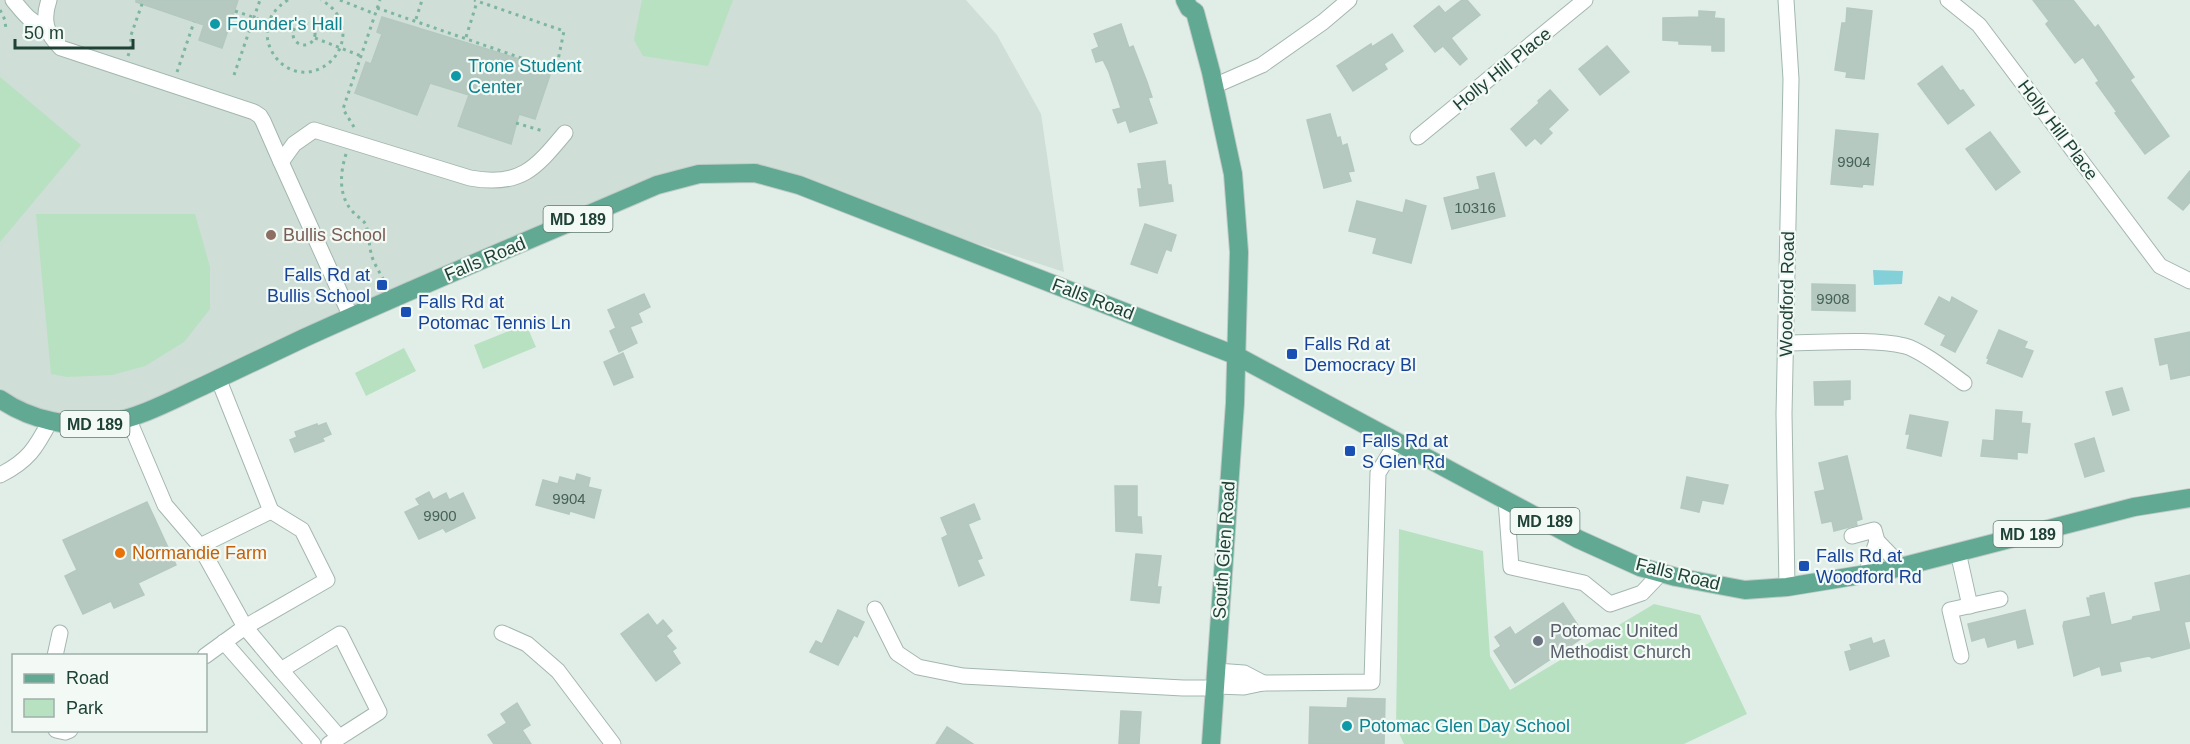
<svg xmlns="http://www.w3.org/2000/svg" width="2190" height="744" viewBox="0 0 2190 744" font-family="Helvetica,sans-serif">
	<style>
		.built { fill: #cfded6 }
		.green { fill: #b8e1c1 }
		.water { fill: #83d0d9 }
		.building { fill: #b6c9c0; stroke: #b3c8be; stroke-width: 1.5 }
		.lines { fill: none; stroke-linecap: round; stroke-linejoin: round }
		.minor-casing { stroke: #a3b7af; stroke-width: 17 }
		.major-casing { stroke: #c0cac7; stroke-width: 20 }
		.path { stroke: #7eb5a1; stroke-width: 3; stroke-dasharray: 3 4.5; stroke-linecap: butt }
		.minor { stroke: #fff; stroke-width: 15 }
		.major { stroke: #61a992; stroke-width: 18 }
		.culture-dot { fill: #0f9aa8; stroke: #f3faf6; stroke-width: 2 }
		.education-dot { fill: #8d6e63; stroke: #f3faf6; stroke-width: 2 }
		.transit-dot { fill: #1a4fb4; stroke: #f3faf6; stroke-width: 2 }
		.food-dot { fill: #e8710a; stroke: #f3faf6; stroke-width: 2 }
		.worship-dot { fill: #6b7280; stroke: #f3faf6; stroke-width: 2 }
		.labels { text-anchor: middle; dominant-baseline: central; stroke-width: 4.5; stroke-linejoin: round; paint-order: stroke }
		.number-label { font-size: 15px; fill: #456358 }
		.shield { fill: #f3faf6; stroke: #5f7870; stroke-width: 1.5 }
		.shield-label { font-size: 16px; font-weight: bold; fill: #1f4136 }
		.culture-label { font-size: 18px; fill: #0d838f; stroke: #f3faf6; text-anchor: start }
		.street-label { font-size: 18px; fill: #1f4136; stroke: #f3faf6 }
		.education-label { font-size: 18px; fill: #785e54; stroke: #f3faf6; text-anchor: start }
		.transit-label { font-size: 18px; fill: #164399; stroke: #f3faf6; text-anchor: start }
		.food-label { font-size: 18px; fill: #c56008; stroke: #f3faf6; text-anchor: start }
		.worship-label { font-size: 18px; fill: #5b616d; stroke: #f3faf6; text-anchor: start }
	</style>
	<rect width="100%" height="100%" fill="#e1eee8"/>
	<path class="built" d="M 0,0 L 966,0 L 997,35 L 1041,114 L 1064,272 L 799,185 L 699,174 L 186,394 L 81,425 L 0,399 Z"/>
	<g class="green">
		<path d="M 642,0 L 733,0 L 708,66 L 643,56 L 634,40 Z"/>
		<path d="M 0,77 L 81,145 L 0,242 Z"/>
		<path d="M 36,214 L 195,214 L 210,267 L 210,309 L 184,342 L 145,366 L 112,375 L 67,377 L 51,374 Z"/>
		<path d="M 526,324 L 536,347 L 483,369 L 474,345 Z"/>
		<path d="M 404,348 L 416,371 L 366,396 L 355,373 Z"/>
		<path d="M 1399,529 L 1483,551 L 1490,656 L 1510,690 L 1654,604 L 1700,615 L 1747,714 L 1684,744 L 1404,744 L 1396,727 Z"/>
	</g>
	<path class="water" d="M 1873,270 L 1903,271 L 1902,284 L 1874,285 Z"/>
	<g class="building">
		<path d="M 136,0 L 238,0 L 222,48 L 199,40 L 204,25 L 136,2 Z"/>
		<path d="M 1462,0 L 1467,0 L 1480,15 L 1451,38 L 1467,59 L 1460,65 L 1443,46 L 1435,52 L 1414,26 L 1439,6 L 1445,13 Z"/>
		<path d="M 2033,0 L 2073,0 L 2095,28 L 2098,25 L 2134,77 L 2130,80 L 2169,136 L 2145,154 L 2115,113 L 2117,112 L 2096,83 L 2099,81 L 2083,57 L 2075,63 L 2046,24 L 2049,21 Z"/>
		<path d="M 1847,8 L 1872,11 L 1864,79 L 1846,77 L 1847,72 L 1835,70 L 1842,23 L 1846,23 Z"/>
		<path d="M 1699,11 L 1715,12 L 1714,18 L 1724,19 L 1724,51 L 1712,51 L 1712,45 L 1679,44 L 1679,41 L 1663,40 L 1663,18 L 1699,17 Z"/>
		<path d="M 382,17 L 552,69 L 535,119 L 519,114 L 511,144 L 458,126 L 469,95 L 430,83 L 417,115 L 355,93 L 366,62 L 371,64 L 382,34 L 377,32 Z"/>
		<path d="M 1121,24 L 1129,48 L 1133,46 L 1147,82 L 1152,97 L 1148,98 L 1157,123 L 1130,132 L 1126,120 L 1118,123 L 1113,110 L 1121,108 L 1109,72 L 1103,60 L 1096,62 L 1092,50 L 1099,47 L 1094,34 Z"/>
		<path d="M 1392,34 L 1403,51 L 1384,64 L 1387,69 L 1353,91 L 1337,66 L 1371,44 L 1372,47 Z"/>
		<path d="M 1607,46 L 1629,72 L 1600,95 L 1579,69 Z"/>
		<path d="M 1942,66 L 1960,91 L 1963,90 L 1974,105 L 1948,124 L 1918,84 Z"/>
		<path d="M 1550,90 L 1568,110 L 1548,129 L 1552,133 L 1541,144 L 1535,138 L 1526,146 L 1511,129 L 1539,103 L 1538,101 Z"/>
		<path d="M 1330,114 L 1337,138 L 1340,137 L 1342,146 L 1347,144 L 1354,171 L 1348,172 L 1351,181 L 1324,188 L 1307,120 Z"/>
		<path d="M 1836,130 L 1878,134 L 1873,185 L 1863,184 L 1862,187 L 1831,184 Z"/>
		<path d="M 1990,132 L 2020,172 L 1996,190 L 1966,149 Z"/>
		<path d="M 1165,161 L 1168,185 L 1171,185 L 1173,201 L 1140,206 L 1138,189 L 1142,189 L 1138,164 Z"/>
		<path d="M 2190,171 L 2190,202 L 2183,210 L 2168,198 Z"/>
		<path d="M 1494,173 L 1505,216 L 1452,229 L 1444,198 L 1480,189 L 1477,177 Z"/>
		<path d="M 1406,200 L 1426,206 L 1411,263 L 1373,253 L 1377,238 L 1349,231 L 1357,201 L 1403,213 Z"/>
		<path d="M 1145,224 L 1176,235 L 1171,251 L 1166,249 L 1157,273 L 1131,264 Z"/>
		<path d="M 1812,284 L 1855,285 L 1855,311 L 1812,310 Z"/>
		<path d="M 644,294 L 650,307 L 638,313 L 642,322 L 630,327 L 637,343 L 619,352 L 610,331 L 616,328 L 608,310 Z"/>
		<path d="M 1939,297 L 1950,303 L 1952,297 L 1977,311 L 1955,352 L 1941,345 L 1946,335 L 1925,324 Z"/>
		<path d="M 1999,330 L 2027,342 L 2024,348 L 2033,351 L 2022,377 L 1987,363 L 1989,359 L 1987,358 Z"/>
		<path d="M 2190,332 L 2190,375 L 2171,379 L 2168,363 L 2160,365 L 2155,339 Z"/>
		<path d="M 623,353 L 633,377 L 614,385 L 604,362 Z"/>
		<path d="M 1850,381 L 1850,399 L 1843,400 L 1843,405 L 1815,405 L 1814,382 Z"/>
		<path d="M 2122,388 L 2129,410 L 2113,415 L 2106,392 Z"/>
		<path d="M 1996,410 L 2022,412 L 2021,423 L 2030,424 L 2027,453 L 2017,452 L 2017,459 L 1981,456 L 1983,440 L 1994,441 Z"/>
		<path d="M 1910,415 L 1948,422 L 1941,456 L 1907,448 L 1910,434 L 1906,434 Z"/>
		<path d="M 326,423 L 331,434 L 322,438 L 324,441 L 295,452 L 290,440 L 297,437 L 295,432 L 317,424 L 318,426 Z"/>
		<path d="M 2094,438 L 2104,471 L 2085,477 L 2075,444 Z"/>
		<path d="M 1847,456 L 1862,519 L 1856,521 L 1857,525 L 1834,531 L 1832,521 L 1822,523 L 1815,492 L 1825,490 L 1819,463 Z"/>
		<path d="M 577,474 L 590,478 L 588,487 L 601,490 L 594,518 L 570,511 L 569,514 L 536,505 L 543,480 L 558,484 L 560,477 L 575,481 Z"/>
		<path d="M 1687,477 L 1728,485 L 1723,504 L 1702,500 L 1699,512 L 1681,508 Z"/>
		<path d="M 1115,486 L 1137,486 L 1137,517 L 1141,517 L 1142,533 L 1116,531 Z"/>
		<path d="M 429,492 L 433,500 L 446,493 L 449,500 L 463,493 L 475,518 L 446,532 L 443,528 L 419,539 L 405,512 L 420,505 L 416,499 Z"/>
		<path d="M 147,502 L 176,565 L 138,583 L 144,595 L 114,608 L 111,601 L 83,614 L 65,576 L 77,570 L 63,540 Z"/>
		<path d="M 974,504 L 980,519 L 968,524 L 982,558 L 977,560 L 984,575 L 959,586 L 942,538 L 948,535 L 941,518 Z"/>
		<path d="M 1136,554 L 1161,556 L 1157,587 L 1161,587 L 1159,603 L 1131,600 Z"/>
		<path d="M 2190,575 L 2190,621 L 2184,622 L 2190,648 L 2152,658 L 2149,656 L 2119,662 L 2121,671 L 2102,675 L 2100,666 L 2074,676 L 2063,626 L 2064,622 L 2091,616 L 2087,598 L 2091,598 L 2090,596 L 2104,593 L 2111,625 L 2132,620 L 2133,617 L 2161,611 L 2155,583 Z"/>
		<path d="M 1563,603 L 1585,636 L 1515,683 L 1494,651 L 1501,646 L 1495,637 L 1510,627 L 1515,635 Z"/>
		<path d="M 838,610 L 864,622 L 857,637 L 854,635 L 838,665 L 810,652 L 816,641 L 822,644 Z"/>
		<path d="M 2025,610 L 2033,644 L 2018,648 L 2016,639 L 1988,647 L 1985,637 L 1972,641 L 1968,624 Z"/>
		<path d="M 648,614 L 657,626 L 663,620 L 672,631 L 666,636 L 676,648 L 672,651 L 680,663 L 656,681 L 621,634 Z"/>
		<path d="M 1871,638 L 1873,644 L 1884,640 L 1889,656 L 1850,670 L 1845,652 L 1852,650 L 1850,645 Z"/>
		<path d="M 1348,698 L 1385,699 L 1384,744 L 1309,744 L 1310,707 L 1347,708 Z"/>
		<path d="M 517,703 L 530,725 L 522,730 L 531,744 L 494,744 L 488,735 L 507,723 L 501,714 Z"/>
		<path d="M 1121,711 L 1141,712 L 1139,744 L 1119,744 Z"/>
		<path d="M 947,727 L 973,744 L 936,744 Z"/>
	</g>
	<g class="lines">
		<defs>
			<g id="minor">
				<path d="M 13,0 C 23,12 30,23 46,27"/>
				<path d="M 49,0 C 42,20 46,34 61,48 L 254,112 L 260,116 L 263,121 L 281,162 L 294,144 L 314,130 L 470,178 C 520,187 535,169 565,133"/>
				<path d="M 1786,0 L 1791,79 L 1784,414 L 1787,587"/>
				<path d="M 1948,0 L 1979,25 L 2160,266 L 2190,281"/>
				<path d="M 1214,86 L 1262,65 L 1323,22 L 1349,0"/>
				<path d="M 1418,137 L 1585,0"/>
				<path d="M 281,162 L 351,317"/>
				<path d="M 1786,343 C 1822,343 1870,338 1905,346 C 1921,350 1950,373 1964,383"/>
				<path d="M 128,418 L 165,505 L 200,546 L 271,511 L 218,378"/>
				<path d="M 0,475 C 28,461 36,448 50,421"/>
				<path d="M 1506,500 L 1511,567 L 1584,583 L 1610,604 L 1642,593 L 1661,573"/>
				<path d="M 1852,536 L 1874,530 L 1877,541 L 1901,566"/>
				<path d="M 200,546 L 245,627 L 327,580 L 302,530 L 271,511"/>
				<path d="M 1958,552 L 1970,606"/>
				<path d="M 1866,574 L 1877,541"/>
				<path d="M 875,609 L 897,653 L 918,667 L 963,676 L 1183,688 L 1215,688"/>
				<path d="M 502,633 L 527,644 L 558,671 L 613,744"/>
				<path d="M 224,642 L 313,744"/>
				<path d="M 55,656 L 60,633"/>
				<path d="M 205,656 L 245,627 L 281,670 L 340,634 L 379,712 L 329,744"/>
				<path d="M 1961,656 L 1950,610 L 2000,599"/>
				<path d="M 281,670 L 339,737"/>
				<path d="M 1216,671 L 1244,673 L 1263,683"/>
				<path d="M 1215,686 L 1244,687 L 1263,683 L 1372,682 L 1378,473 L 1397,442"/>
				<path d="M 56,730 L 65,732 L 70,730"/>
			</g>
			<g id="major">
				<path d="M 1185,0 L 1189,8 L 1195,12 L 1211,72 L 1233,174 L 1239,252 L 1235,403 L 1211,744"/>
				<path d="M 0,399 C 30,420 72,429 108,423 C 142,417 174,399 205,385 C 238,369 271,354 304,338 C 420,285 539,236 657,185 L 699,174 L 755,173 L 799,185 L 1235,355 L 1578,539 L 1640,567 L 1676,577 L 1745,590 L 1787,587 L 1885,571 L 2134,507 L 2190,498"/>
			</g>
		</defs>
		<use href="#minor" class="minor-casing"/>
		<use href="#major" class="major-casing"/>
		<g class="path">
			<path d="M 288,0 C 238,30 288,98 330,62 C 338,55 343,44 343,33 C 342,18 334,7 321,0"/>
			<path d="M 340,0 L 375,14"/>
			<path d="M 377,8 L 556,70 L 564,31 L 474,0"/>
			<path d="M 0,10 L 5,20 L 6,30"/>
			<path d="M 235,11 L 293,31"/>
			<path d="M 416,19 L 422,0"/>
			<circle cx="304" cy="34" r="11"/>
			<path d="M 466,37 L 477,2"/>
			<path d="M 315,38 L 361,56"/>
			<path d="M 128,56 L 132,44 L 130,38 L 142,4"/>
			<path d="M 177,72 L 194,22"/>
			<path d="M 234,75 L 260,0"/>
			<path d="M 516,123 L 543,131"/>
			<path d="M 354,127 L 343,109 L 380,0"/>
			<path d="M 346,154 C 340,173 338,196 353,212 C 357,217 363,219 366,225 C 369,235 369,244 371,253 C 373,263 381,274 385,283"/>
		</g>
		<use href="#minor" class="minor"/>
		<use href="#major" class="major"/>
	</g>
	<g class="culture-dot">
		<circle cx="215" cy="24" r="6"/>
		<circle cx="456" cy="76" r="6"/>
		<circle cx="1347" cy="726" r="6"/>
	</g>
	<circle class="education-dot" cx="271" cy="235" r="6"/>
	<g class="transit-dot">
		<rect x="376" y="279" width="12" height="12" rx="3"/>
		<rect x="400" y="306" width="12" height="12" rx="3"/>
		<rect x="1286" y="348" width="12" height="12" rx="3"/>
		<rect x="1344" y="445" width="12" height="12" rx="3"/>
		<rect x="1798" y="560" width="12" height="12" rx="3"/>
	</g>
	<circle class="food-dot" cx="120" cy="553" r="6"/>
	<circle class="worship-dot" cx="1538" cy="641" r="6"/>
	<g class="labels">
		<g class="number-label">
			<text x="1854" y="161">9904</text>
			<text x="1475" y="207">10316</text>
			<text x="1833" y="298">9908</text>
			<text x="569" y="498">9904</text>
			<text x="440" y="515">9900</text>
		</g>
		<g class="shield">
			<rect x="543.5" y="206" width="69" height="26" rx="4.5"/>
			<rect x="60.5" y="411" width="69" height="26" rx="4.5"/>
			<rect x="1510.5" y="508" width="69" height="26" rx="4.5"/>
			<rect x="1993.5" y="521" width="69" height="26" rx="4.5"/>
		</g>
		<g class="shield-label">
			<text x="578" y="219">MD 189</text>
			<text x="95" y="424">MD 189</text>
			<text x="1545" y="521">MD 189</text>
			<text x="2028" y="534">MD 189</text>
		</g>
		<g class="culture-label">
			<text x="227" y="24">Founder's Hall</text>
			<text x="468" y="66">Trone Student<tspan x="468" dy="21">Center</tspan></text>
			<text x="1359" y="726">Potomac Glen Day School</text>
		</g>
		<g class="street-label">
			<text transform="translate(1502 69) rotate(-39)">Holly Hill Place</text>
			<text transform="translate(2058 130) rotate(53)">Holly Hill Place</text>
			<text transform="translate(485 259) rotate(-23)">Falls Road</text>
			<text transform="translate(1787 294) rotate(-89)">Woodford Road</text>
			<text transform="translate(1093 299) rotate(21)">Falls Road</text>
			<text transform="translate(1224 550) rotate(-86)">South Glen Road</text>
			<text transform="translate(1678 574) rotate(14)">Falls Road</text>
		</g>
		<g class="education-label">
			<text x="283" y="235">Bullis School</text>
		</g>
		<g class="transit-label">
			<text x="370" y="275" text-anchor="end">Falls Rd at<tspan x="370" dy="21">Bullis School</tspan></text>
			<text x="418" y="302">Falls Rd at<tspan x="418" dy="21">Potomac Tennis Ln</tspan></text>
			<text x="1304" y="344">Falls Rd at<tspan x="1304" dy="21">Democracy Bl</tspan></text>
			<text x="1362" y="441">Falls Rd at<tspan x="1362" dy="21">S Glen Rd</tspan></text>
			<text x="1816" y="556">Falls Rd at<tspan x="1816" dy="21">Woodford Rd</tspan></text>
		</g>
		<g class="food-label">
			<text x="132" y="553">Normandie Farm</text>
		</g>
		<g class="worship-label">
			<text x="1550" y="631">Potomac United<tspan x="1550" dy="21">Methodist Church</tspan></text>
		</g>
	</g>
	<rect x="12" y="654" width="195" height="78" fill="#f3faf6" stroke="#9eb0a9" stroke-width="1.5"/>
	<rect x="24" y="674" width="30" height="9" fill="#61a992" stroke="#9eb0a9" stroke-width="1.5"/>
	<text x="66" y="684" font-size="18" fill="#1f4136">Road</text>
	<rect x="24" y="699" width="30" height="18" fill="#b8e1c1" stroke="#9eb0a9" stroke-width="1.5"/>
	<text x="66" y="714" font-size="18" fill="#1f4136">Park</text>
	<path d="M15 39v9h118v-9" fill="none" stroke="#1f4136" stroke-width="3"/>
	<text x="24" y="39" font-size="18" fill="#1f4136" stroke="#f3faf6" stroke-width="4.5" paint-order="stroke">50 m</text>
</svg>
